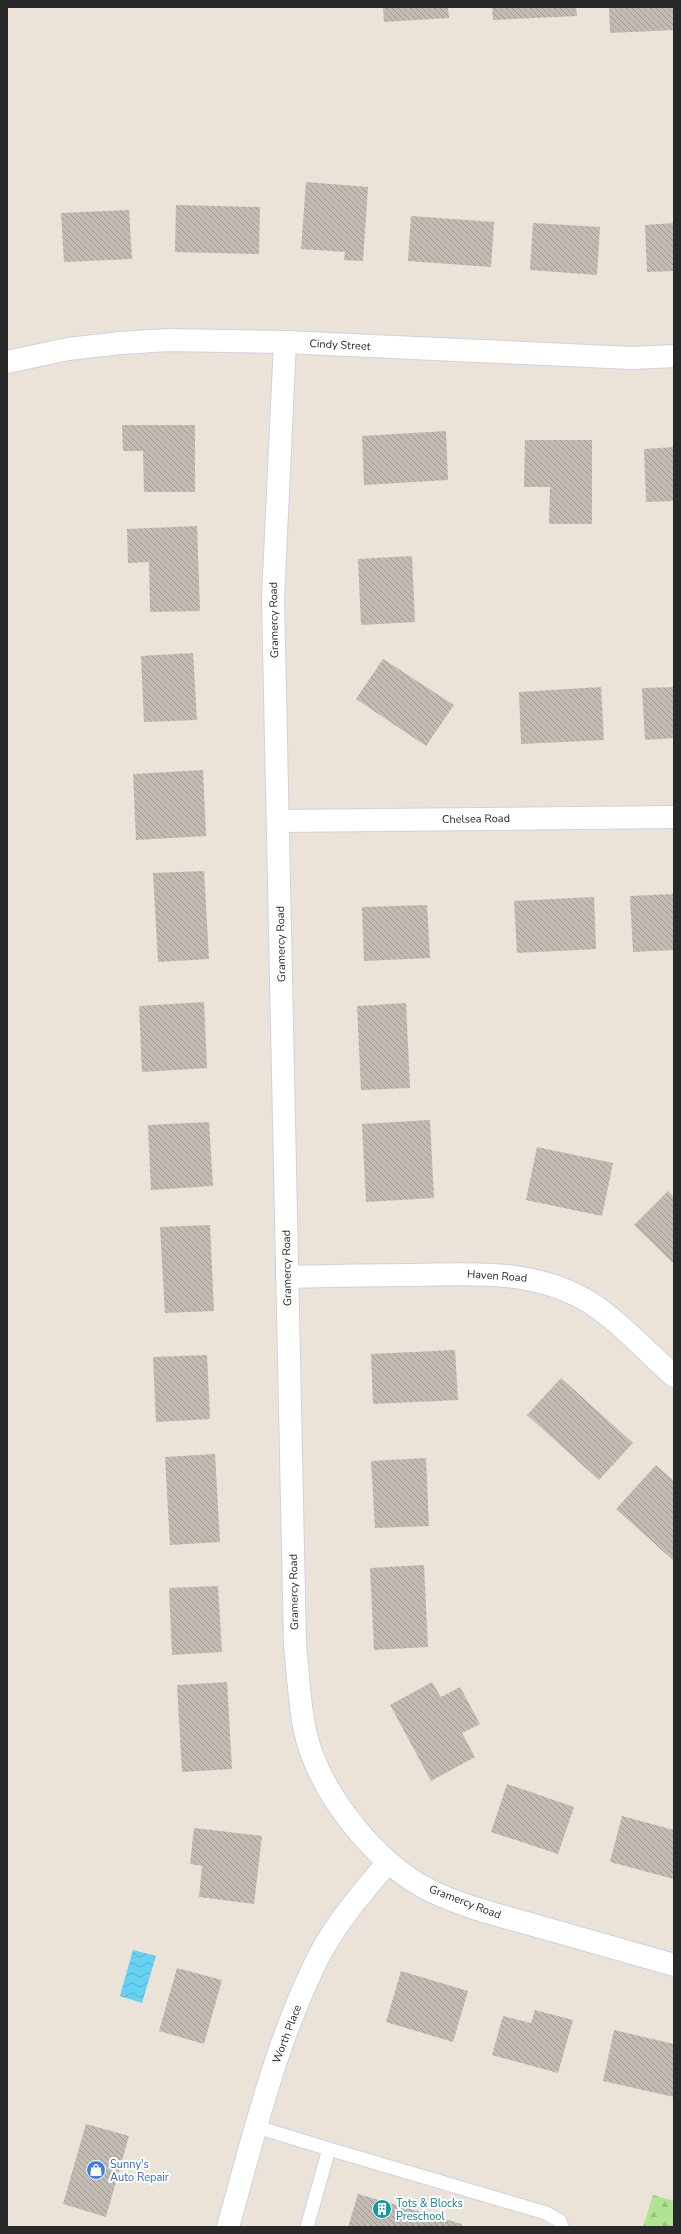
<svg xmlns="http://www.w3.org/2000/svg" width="681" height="2234" viewBox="0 0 681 2234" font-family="'Nunito Sans',sans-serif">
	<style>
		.forest { fill: url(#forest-firs) }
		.water { fill: url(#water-waves) }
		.building { fill: url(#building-back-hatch) }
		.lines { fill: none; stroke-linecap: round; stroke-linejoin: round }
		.lane-casing { stroke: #ced2e2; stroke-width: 15 }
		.street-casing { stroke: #ced2e2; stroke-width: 24 }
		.lane { stroke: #fff; stroke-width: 13 }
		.street { stroke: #fff; stroke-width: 22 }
		.labels { text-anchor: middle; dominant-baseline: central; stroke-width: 4; stroke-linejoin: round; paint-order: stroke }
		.street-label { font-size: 11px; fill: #282828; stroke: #fff }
		.shop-label { font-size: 11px; fill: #366cbe; stroke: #fff; text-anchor: start }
		.culture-label { font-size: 11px; fill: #0d838f; stroke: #fff; text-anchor: start }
	</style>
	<defs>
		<pattern id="forest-firs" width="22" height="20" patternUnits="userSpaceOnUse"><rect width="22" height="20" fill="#b1e492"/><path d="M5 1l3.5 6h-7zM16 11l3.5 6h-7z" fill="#98c47e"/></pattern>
		<pattern id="water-waves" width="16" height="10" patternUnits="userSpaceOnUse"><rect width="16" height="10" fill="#66d1f2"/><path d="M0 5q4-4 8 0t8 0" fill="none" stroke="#58b3d0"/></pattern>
		<pattern id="building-back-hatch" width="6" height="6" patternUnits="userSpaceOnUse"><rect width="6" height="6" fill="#c3bcb5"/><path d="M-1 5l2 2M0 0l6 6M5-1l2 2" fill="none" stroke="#9e9993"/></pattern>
	</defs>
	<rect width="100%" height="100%" fill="#ebe2d8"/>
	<path class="forest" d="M 653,2195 L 674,2201 L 674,2227 L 643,2227 Z"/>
	<path class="water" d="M 133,1950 L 156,1956 L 142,2003 L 120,1996 Z"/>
	<g class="building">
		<path d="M 383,7 L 448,7 L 449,18 L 384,22 Z"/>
		<path d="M 492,7 L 576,7 L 577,16 L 493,20 Z"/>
		<path d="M 609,7 L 673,7 L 674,30 L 610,33 Z"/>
		<path d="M 306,182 L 368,187 L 363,261 L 344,260 L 345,252 L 301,249 Z"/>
		<path d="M 176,205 L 260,207 L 259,254 L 175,252 Z"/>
		<path d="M 129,210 L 132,259 L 64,262 L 61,213 Z"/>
		<path d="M 411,216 L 494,222 L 491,267 L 408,261 Z"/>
		<path d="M 533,223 L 600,227 L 597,275 L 530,270 Z"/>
		<path d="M 674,223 L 674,271 L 647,272 L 645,225 Z"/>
		<path d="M 122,425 L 195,425 L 195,492 L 144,492 L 143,451 L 123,451 Z"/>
		<path d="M 446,431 L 448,480 L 364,485 L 362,436 Z"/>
		<path d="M 525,440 L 592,440 L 592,524 L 549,524 L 550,487 L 524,487 Z"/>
		<path d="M 674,447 L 674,501 L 646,502 L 644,449 Z"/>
		<path d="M 197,526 L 200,611 L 150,612 L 149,562 L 128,563 L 127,529 Z"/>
		<path d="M 412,556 L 415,622 L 361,625 L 358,559 Z"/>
		<path d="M 193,653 L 197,720 L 144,722 L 141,656 Z"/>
		<path d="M 383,659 L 454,705 L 426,746 L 356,699 Z"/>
		<path d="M 601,687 L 604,740 L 521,744 L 519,692 Z"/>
		<path d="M 674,687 L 674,738 L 645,740 L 642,688 Z"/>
		<path d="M 203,770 L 206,836 L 136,840 L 133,774 Z"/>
		<path d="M 204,871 L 209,959 L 158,962 L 153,873 Z"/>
		<path d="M 674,894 L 674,950 L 633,952 L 630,896 Z"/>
		<path d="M 594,897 L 596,949 L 517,953 L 514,901 Z"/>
		<path d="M 427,905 L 430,958 L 364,961 L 362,907 Z"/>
		<path d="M 204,1002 L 207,1068 L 142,1072 L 139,1006 Z"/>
		<path d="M 406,1003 L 410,1088 L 361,1090 L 357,1006 Z"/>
		<path d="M 430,1120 L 434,1198 L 366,1202 L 362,1124 Z"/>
		<path d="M 209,1122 L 213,1186 L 151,1190 L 148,1125 Z"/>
		<path d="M 537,1147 L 613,1163 L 602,1216 L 526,1200 Z"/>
		<path d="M 668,1191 L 674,1197 L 674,1264 L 634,1225 Z"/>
		<path d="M 210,1225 L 214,1311 L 165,1313 L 160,1227 Z"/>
		<path d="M 455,1350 L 458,1400 L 373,1404 L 371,1354 Z"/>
		<path d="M 207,1355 L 210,1419 L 156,1422 L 153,1357 Z"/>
		<path d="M 561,1378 L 633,1443 L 599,1480 L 527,1415 Z"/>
		<path d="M 215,1454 L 220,1542 L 170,1545 L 165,1457 Z"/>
		<path d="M 426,1458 L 429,1526 L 375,1528 L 371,1461 Z"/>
		<path d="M 656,1465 L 674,1481 L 674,1561 L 616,1509 Z"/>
		<path d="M 424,1565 L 428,1647 L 374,1650 L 370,1568 Z"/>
		<path d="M 218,1586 L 222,1652 L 172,1655 L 169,1588 Z"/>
		<path d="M 227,1682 L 232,1769 L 182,1772 L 177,1685 Z"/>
		<path d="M 432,1682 L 441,1697 L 460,1687 L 480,1724 L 462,1733 L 475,1757 L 431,1781 L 390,1705 Z"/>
		<path d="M 507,1784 L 574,1807 L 558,1854 L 491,1832 Z"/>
		<path d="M 622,1816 L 674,1830 L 674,1879 L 610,1862 Z"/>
		<path d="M 194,1828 L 262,1836 L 254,1904 L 199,1897 L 202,1866 L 190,1864 Z"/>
		<path d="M 177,1968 L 222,1980 L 204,2044 L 159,2031 Z"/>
		<path d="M 401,1971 L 468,1991 L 453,2042 L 386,2022 Z"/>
		<path d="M 535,2010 L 573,2020 L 558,2073 L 492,2055 L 503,2016 L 531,2023 Z"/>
		<path d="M 614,2030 L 674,2044 L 674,2097 L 603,2081 Z"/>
		<path d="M 86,2124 L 129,2136 L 106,2217 L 63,2204 Z"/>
		<path d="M 358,2194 L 462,2224 L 461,2227 L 348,2227 Z"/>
	</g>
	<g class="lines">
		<defs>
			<g id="lane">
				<path d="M 257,2127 L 329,2149 L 307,2227"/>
				<path d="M 329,2149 L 546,2213 L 560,2221 L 562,2227"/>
			</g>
			<g id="street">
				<path d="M 285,342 L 273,598 L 295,1644 C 298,1673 299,1703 305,1731 C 319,1793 375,1863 431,1891 C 464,1907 502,1916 537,1926 C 583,1939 628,1952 674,1965"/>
				<path d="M 7,362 L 68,349 L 121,343 L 168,340 L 285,342 L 632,358 L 674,356"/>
				<path d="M 278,821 L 674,817"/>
				<path d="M 287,1277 C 329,1276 371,1275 412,1275 C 471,1274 530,1269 584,1299 C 613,1315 648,1353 674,1376"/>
				<path d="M 228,2227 C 254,2135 276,2040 320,1954 C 338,1920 364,1891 388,1862"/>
			</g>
		</defs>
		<use href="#lane" class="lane-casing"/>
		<use href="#street" class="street-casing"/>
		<use href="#lane" class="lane"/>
		<use href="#street" class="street"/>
	</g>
	<defs>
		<symbol id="shop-disc" viewBox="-11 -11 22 22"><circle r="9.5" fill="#3f7fe0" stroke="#fff"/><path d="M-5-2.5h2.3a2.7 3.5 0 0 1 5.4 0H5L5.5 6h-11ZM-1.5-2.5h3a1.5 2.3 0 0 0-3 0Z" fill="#fff"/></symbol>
		<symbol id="building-disc" viewBox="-11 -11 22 22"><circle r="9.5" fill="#0f9aa8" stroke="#fff"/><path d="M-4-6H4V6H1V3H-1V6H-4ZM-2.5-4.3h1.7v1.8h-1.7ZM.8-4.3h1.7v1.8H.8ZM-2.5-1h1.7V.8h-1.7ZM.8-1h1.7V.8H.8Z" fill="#fff"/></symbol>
	</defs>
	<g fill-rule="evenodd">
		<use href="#shop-disc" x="85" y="2159" width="22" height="22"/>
		<use href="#building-disc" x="371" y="2198" width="22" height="22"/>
	</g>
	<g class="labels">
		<g class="street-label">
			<text transform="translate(340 345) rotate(3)">Cindy Street</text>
			<text transform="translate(274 620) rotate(-91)">Gramercy Road</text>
			<text transform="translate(476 819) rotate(-1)">Chelsea Road</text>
			<text transform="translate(281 944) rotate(-91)">Gramercy Road</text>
			<text transform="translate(287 1268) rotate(-91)">Gramercy Road</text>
			<text transform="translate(497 1276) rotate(4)">Haven Road</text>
			<text transform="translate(294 1592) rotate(-91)">Gramercy Road</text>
			<text transform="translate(465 1902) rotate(21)">Gramercy Road</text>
			<text transform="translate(287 2034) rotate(-69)">Worth Place</text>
		</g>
		<g class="shop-label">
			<text x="110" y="2164">Sunny's<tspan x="110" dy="13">Auto Repair</tspan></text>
		</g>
		<g class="culture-label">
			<text x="396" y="2203">Tots &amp; Blocks<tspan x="396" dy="13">Preschool</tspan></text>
		</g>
	</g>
	<rect width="681" height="2234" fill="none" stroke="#282828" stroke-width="16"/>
</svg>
